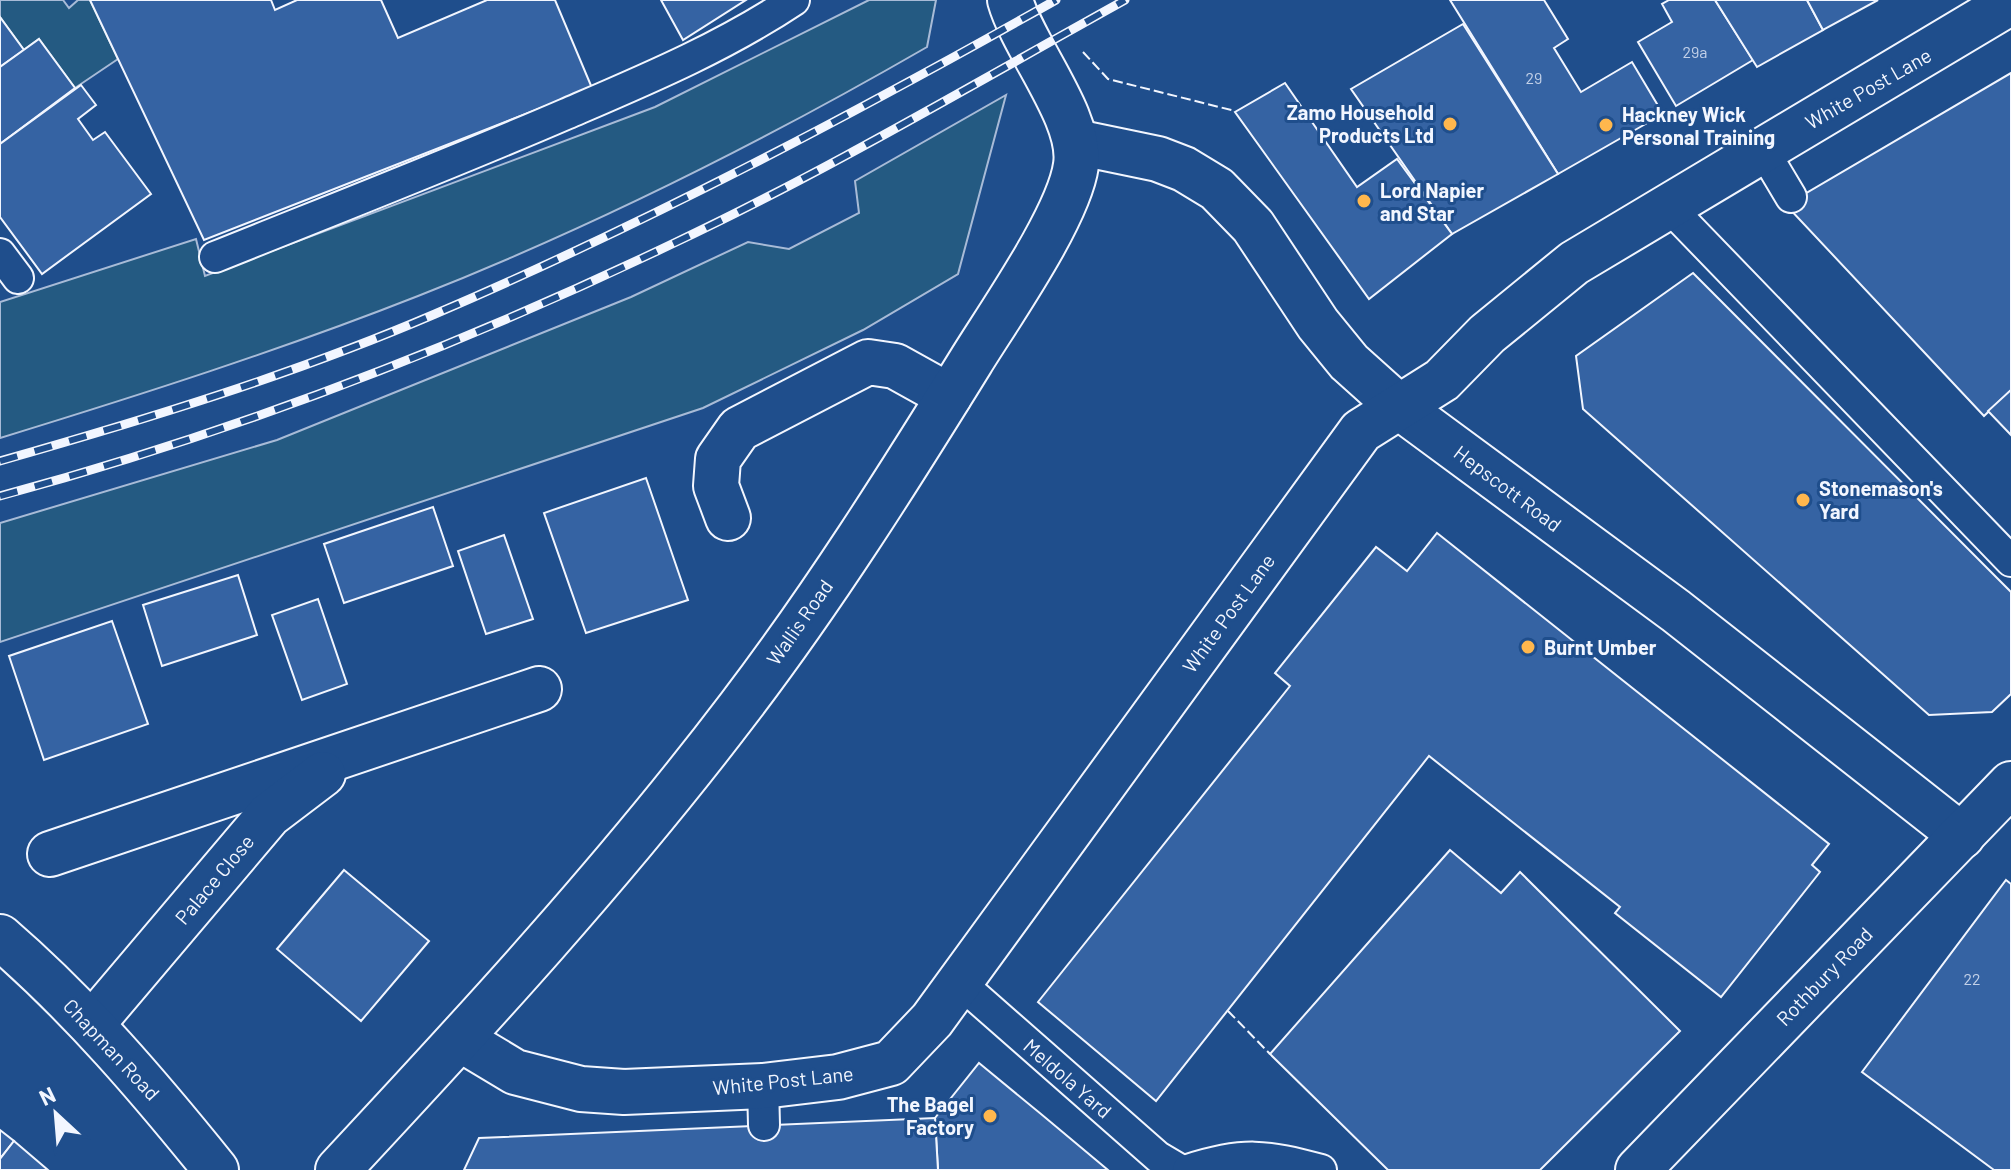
<svg xmlns="http://www.w3.org/2000/svg" width="2011" height="1170" viewBox="0 0 2011 1170" font-family="Barlow,sans-serif">
	<style>
		.green { fill: #245a82; stroke: #a8bbd7; stroke-width: 2 }
		.building { fill: #3563a3; stroke: #f2f6ff; stroke-width: 2 }
		.lines { fill: none; stroke-linecap: round; stroke-linejoin: round }
		.service-casing { stroke: #f2f6ff; stroke-width: 34 }
		.minor-casing { stroke: #f2f6ff; stroke-width: 48 }
		.tertiary-casing { stroke: #f2f6ff; stroke-width: 48 }
		.service { stroke: #1f4e8c; stroke-width: 30 }
		.minor { stroke: #1f4e8c; stroke-width: 44 }
		.tertiary { stroke: #1f4e8c; stroke-width: 44 }
		.rail-casing { stroke: #f2f6ff; stroke-width: 9 }
		.rail { stroke: #1f4e8c; stroke-width: 6; stroke-dasharray: 18; stroke-linecap: butt }
		.fence { stroke: #f2f6ff; stroke-width: 2; stroke-dasharray: 10 4; stroke-linecap: butt }
		.poi-dot { fill: #ffb74d; stroke: #1f4e8c; stroke-width: 3 }
		.labels { text-anchor: middle; dominant-baseline: central; stroke-width: 6; stroke-linejoin: round; paint-order: stroke }
		.number-label { font-size: 16px; fill: #c3d1e8 }
		.street-label { font-size: 20px; fill: #f2f6ff; stroke: #1f4e8c }
		.poi-label { font-size: 20px; font-weight: bold; fill: #f2f6ff; stroke: #1f4e8c; text-anchor: start }
	</style>
	<rect width="100%" height="100%" fill="#1f4e8c"/>
	<g class="green">
		<path d="M 0,0 L 63,0 L 69,8 L 78,0 L 90,0 L 118,59 L 75,88 L 39,39 L 24,50 L 0,17 Z"/>
		<path d="M 869,0 L 936,0 L 927,47 C 764,141 593,227 418,296 C 281,350 140,395 0,438 L 0,302 L 196,239 L 205,276 L 655,107 Z"/>
		<path d="M 1006,95 L 958,274 L 863,330 L 703,408 L 0,642 L 0,523 L 277,440 L 631,297 L 748,242 L 789,249 L 859,213 L 855,181 Z"/>
	</g>
	<g class="building">
		<path d="M 90,0 L 271,0 L 275,10 L 297,0 L 381,0 L 398,38 L 487,0 L 555,0 L 592,88 L 204,240 Z"/>
		<path d="M 661,0 L 746,0 L 683,40 Z"/>
		<path d="M 1450,0 L 1544,0 L 1568,39 L 1554,48 L 1581,92 L 1632,62 L 1663,114 L 1558,174 Z"/>
		<path d="M 1669,0 L 1715,0 L 1753,60 L 1676,106 L 1638,42 L 1672,22 L 1662,4 Z"/>
		<path d="M 1715,0 L 1807,0 L 1823,30 L 1757,67 Z"/>
		<path d="M 1807,0 L 1878,0 L 1823,30 Z"/>
		<path d="M 0,17 L 24,50 L 0,67 Z"/>
		<path d="M 1463,24 L 1558,174 L 1452,234 L 1351,89 Z"/>
		<path d="M 39,39 L 75,88 L 0,144 L 0,67 Z"/>
		<path d="M 2011,73 L 2011,390 L 1984,416 L 1786,205 Z"/>
		<path d="M 1285,83 L 1357,187 L 1397,159 L 1452,234 L 1369,299 L 1235,112 Z"/>
		<path d="M 81,85 L 96,105 L 78,119 L 93,140 L 105,132 L 151,194 L 42,274 L 0,217 L 0,144 Z"/>
		<path d="M 1693,273 L 2011,592 L 2011,694 L 1992,712 L 1929,715 L 1583,409 L 1576,356 Z"/>
		<path d="M 2011,390 L 2011,435 L 1988,411 Z"/>
		<path d="M 646,478 L 688,600 L 586,633 L 544,513 Z"/>
		<path d="M 433,507 L 453,566 L 344,603 L 324,544 Z"/>
		<path d="M 1437,533 L 1829,844 L 1812,865 L 1820,872 L 1721,997 L 1615,913 L 1620,907 L 1429,756 L 1156,1101 L 1038,1002 L 1290,686 L 1275,673 L 1376,547 L 1407,571 Z"/>
		<path d="M 504,535 L 533,619 L 486,634 L 458,551 Z"/>
		<path d="M 238,575 L 257,635 L 162,666 L 143,605 Z"/>
		<path d="M 318,599 L 347,684 L 302,700 L 272,615 Z"/>
		<path d="M 112,621 L 148,724 L 44,760 L 9,656 Z"/>
		<path d="M 1450,850 L 1501,893 L 1520,872 L 1680,1031 L 1540,1170 L 1388,1170 L 1270,1054 Z"/>
		<path d="M 344,870 L 429,941 L 361,1021 L 277,949 Z"/>
		<path d="M 2006,880 L 2011,884 L 2011,1170 L 1994,1170 L 1862,1072 Z"/>
		<path d="M 979,1063 L 1041,1114 L 1108,1170 L 938,1170 L 935,1118 Z"/>
		<path d="M 935,1118 L 938,1170 L 464,1170 L 479,1138 Z"/>
		<path d="M 0,1130 L 14,1141 L 0,1159 Z"/>
		<path d="M 14,1141 L 48,1170 L 0,1170 L 0,1159 Z"/>
	</g>
	<g class="lines">
		<defs>
			<g id="service">
				<path d="M 1763,150 L 1791,197"/>
				<path d="M 1669,207 L 2011,561"/>
				<path d="M 0,254 L 18,278"/>
				<path d="M 215,257 C 332,210 450,164 566,114 C 645,80 722,48 794,0"/>
				<path d="M 959,982 L 1158,1157 L 1180,1170"/>
				<path d="M 763,1086 L 764,1125"/>
				<path d="M 1188,1170 C 1243,1152 1266,1155 1321,1170"/>
			</g>
			<g id="minor">
				<path d="M 1076,142 L 1158,159 L 1184,169 L 1217,189 L 1253,226 L 1318,324 L 1349,362 L 1398,406 L 1676,611 L 1962,836"/>
				<path d="M 728,518 L 716,486 L 718,459 L 739,429 L 868,362 L 895,366 L 949,396"/>
				<path d="M 50,854 L 539,689"/>
				<path d="M 92,1024 L 269,815 L 323,774"/>
				<path d="M 460,1039 L 515,1072 L 581,1089 L 624,1092 L 763,1086 L 838,1077 L 891,1063 L 932,1020 L 1361,431 L 1442,380 L 1487,334 L 1574,263 L 2011,2"/>
			</g>
			<g id="tertiary">
				<path d="M 0,937 C 81,1007 149,1087 216,1170"/>
				<path d="M 338,1170 C 477,1021 616,870 739,708 C 823,598 898,479 971,361 C 1000,314 1069,216 1076,165 C 1083,118 1024,49 1010,0"/>
				<path d="M 1638,1170 L 2011,784"/>
			</g>
		</defs>
		<use href="#service" class="service-casing"/>
		<use href="#minor" class="minor-casing"/>
		<use href="#tertiary" class="tertiary-casing"/>
		<use href="#service" class="service"/>
		<use href="#minor" class="minor"/>
		<use href="#tertiary" class="tertiary"/>
		<defs>
			<g id="rail">
				<path d="M 0,461 C 147,419 295,374 435,314 C 649,222 854,114 1056,0"/>
				<path d="M 0,496 C 232,433 455,348 672,244 C 827,171 975,83 1125,0"/>
			</g>
		</defs>
		<use href="#rail" class="rail-casing"/>
		<use href="#rail" class="rail"/>
		<g class="fence">
			<path d="M 1083,52 L 1108,79 L 1235,111"/>
			<path d="M 1228,1011 L 1270,1054"/>
		</g>
	</g>
	<g class="poi-dot">
		<circle cx="1450" cy="124" r="8"/>
		<circle cx="1606" cy="125" r="8"/>
		<circle cx="1364" cy="201" r="8"/>
		<circle cx="1803" cy="500" r="8"/>
		<circle cx="1528" cy="647" r="8"/>
		<circle cx="990" cy="1116" r="8"/>
	</g>
	<g class="labels">
		<g class="number-label">
			<text x="1695" y="51">29a</text>
			<text x="1534" y="77">29</text>
			<text x="1972" y="978">22</text>
		</g>
		<g class="street-label">
			<text transform="translate(1868 88) rotate(-30)">White Post Lane</text>
			<text transform="translate(1508 488) rotate(37)">Hepscott Road</text>
			<text transform="translate(1228 613) rotate(-54)">White Post Lane</text>
			<text transform="translate(799 622) rotate(-55)">Wallis Road</text>
			<text transform="translate(214 879) rotate(-50)">Palace Close</text>
			<text transform="translate(1824 976) rotate(-46)">Rothbury Road</text>
			<text transform="translate(112 1049) rotate(47)">Chapman Road</text>
			<text transform="translate(1068 1078) rotate(41)">Meldola Yard</text>
			<text transform="translate(783 1080) rotate(-6)">White Post Lane</text>
		</g>
		<g class="poi-label">
			<text x="1434" y="112" text-anchor="end">Zamo Household<tspan x="1434" dy="23">Products Ltd</tspan></text>
			<text x="1622" y="114">Hackney Wick<tspan x="1622" dy="23">Personal Training</tspan></text>
			<text x="1380" y="190">Lord Napier<tspan x="1380" dy="23">and Star</tspan></text>
			<text x="1819" y="488">Stonemason's<tspan x="1819" dy="23">Yard</tspan></text>
			<text x="1544" y="647">Burnt Umber</text>
			<text x="974" y="1104" text-anchor="end">The Bagel<tspan x="974" dy="23">Factory</tspan></text>
		</g>
	</g>
	<g transform="translate(56 1114) rotate(334)" stroke="#1f4e8c" stroke-width="6" paint-order="stroke">
	<path d="M0-6L14 30L0 20L-14 30Z" fill="#f2f6ff"/>
	<text y="-12" font-size="22" font-weight="bold" text-anchor="middle" fill="#f2f6ff">N</text>
	</g>
</svg>
